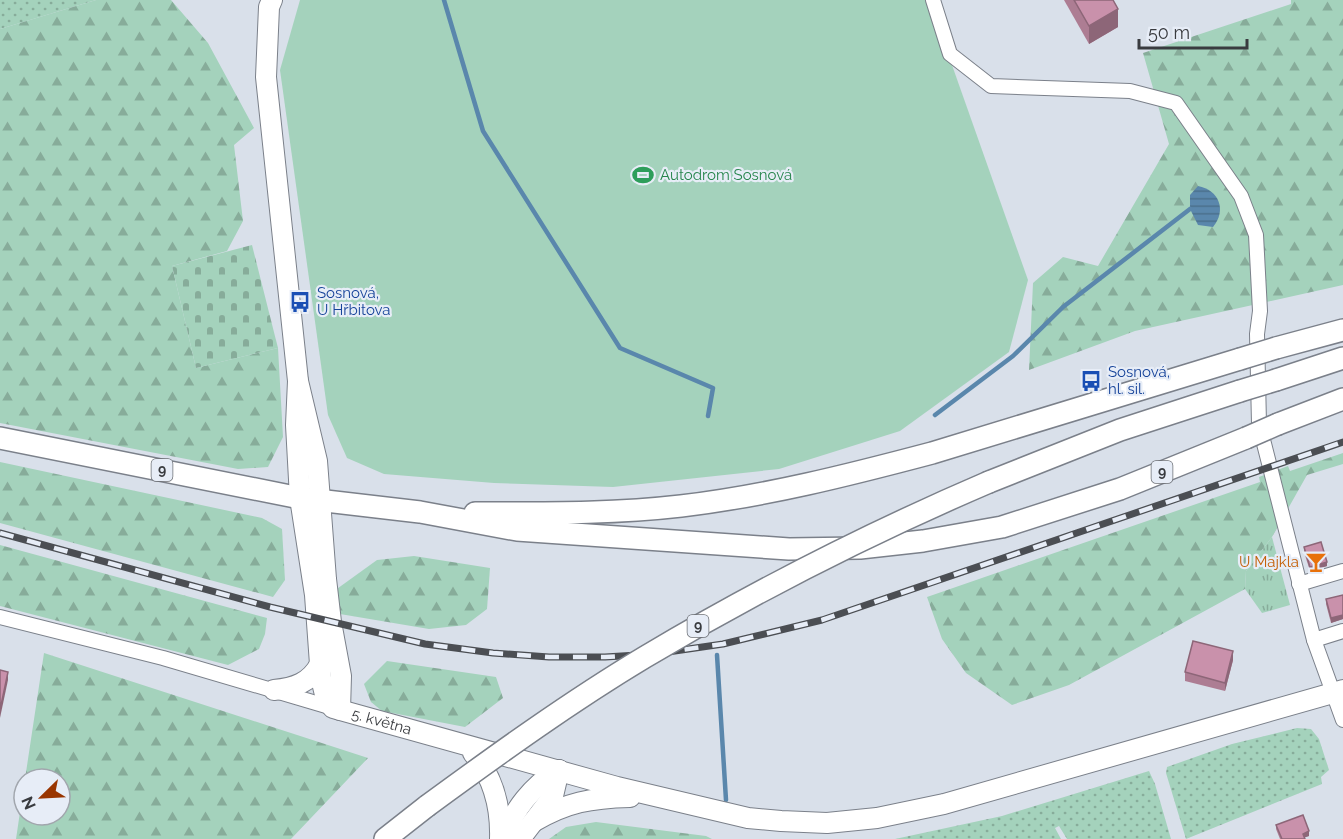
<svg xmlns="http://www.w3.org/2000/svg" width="1343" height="839" viewBox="0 0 1343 839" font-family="Raleway,sans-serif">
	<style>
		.grass { fill: url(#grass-dots) }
		.forest { fill: url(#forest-firs) }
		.cemetery { fill: url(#cemetery-stones) }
		.park { fill: url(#park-tufts) }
		.pitch { fill: #a4d2bc }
		.water { fill: url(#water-rules) }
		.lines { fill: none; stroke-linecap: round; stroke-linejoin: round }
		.stream { stroke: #5a87ac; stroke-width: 4.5 }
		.street-casing { stroke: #7b808a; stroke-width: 16 }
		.secondary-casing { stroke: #7b808a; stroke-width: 22 }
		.primary-casing { stroke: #7b808a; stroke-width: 24 }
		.street { stroke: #fff; stroke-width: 14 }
		.secondary { stroke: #fff; stroke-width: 20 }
		.primary { stroke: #fff; stroke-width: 21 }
		.rail-casing { stroke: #4b4e53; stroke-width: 7 }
		.rail { stroke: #e7edf7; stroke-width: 4.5; stroke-dasharray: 14; stroke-linecap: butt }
		.primary-bridge-casing { stroke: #7b808a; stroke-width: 24; stroke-linecap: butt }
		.primary-bridge { stroke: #fff; stroke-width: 21 }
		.wall { fill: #ad7d93 }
		.shaded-wall { fill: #8d6678 }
		.building { fill: #c991ab; stroke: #8d6678; stroke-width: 1.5 }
		.labels { text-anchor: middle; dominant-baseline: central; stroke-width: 4.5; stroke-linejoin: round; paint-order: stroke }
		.shield { fill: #e7edf7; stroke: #6d7076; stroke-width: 1.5 }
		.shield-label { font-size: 14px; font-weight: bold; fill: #393b3f }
		.leisure-label { font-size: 15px; fill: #27864d; stroke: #e7edf7; text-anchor: start }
		.transit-label { font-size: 15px; fill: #164399; stroke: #e7edf7; text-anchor: start }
		.food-label { font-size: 15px; fill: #c56008; stroke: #e7edf7; text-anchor: end }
		.street-label { font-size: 15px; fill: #393b3f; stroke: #e7edf7 }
	</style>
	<defs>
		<pattern id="grass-dots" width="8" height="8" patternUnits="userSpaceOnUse" patternTransform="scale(1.5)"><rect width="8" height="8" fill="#a4d2bc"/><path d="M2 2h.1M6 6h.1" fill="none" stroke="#87ac9a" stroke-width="1.8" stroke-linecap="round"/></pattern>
		<pattern id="forest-firs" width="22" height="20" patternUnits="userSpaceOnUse" patternTransform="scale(1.5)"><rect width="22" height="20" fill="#a4d2bc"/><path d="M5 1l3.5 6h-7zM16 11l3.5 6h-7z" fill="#87ac9a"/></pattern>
		<pattern id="cemetery-stones" width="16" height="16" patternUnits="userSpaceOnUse" patternTransform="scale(1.5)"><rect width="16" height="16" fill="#a4d2bc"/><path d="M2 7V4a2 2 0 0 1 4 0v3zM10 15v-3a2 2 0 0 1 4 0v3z" fill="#87ac9a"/></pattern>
		<pattern id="park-tufts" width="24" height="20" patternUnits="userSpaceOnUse" patternTransform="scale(1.5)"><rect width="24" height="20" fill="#a4d2bc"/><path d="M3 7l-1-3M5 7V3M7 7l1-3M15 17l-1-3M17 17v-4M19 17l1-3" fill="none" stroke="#87ac9a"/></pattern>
		<pattern id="water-rules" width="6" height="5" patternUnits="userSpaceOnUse" patternTransform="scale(1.5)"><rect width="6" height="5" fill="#5a87ac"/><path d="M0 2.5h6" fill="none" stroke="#4b708d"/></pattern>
	</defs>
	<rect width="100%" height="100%" fill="#d9e0ea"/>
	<g class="grass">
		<path d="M 0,0 L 96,0 L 0,29 Z"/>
		<path d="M 1297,728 L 1311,729 L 1319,739 L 1329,770 L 1321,777 L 1322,784 L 1186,839 L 1166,773 L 1167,767 L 1232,744 Z"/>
		<path d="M 1149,771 L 1155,784 L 1171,839 L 1067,839 L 1059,826 L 1055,828 L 1061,839 L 895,839 L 1002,816 Z"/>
	</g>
	<g class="forest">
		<path d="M 96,0 L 171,0 L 208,43 L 254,128 L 234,145 L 243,221 L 227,251 L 172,266 L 196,368 L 278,348 L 283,437 L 268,467 L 238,469 L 0,423 L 0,29 Z"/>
		<path d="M 1291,0 L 1343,0 L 1343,285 L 1135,331 L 1029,370 L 1033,283 L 1063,257 L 1098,266 L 1169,144 L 1143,53 L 1291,4 Z"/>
		<path d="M 1343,453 L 1343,464 L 1307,475 L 1272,537 L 1246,571 L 1245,589 L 1069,685 L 1012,705 L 966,673 L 942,639 L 927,597 L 1260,482 L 1259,477 L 1288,466 L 1290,471 Z"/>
		<path d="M 0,462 L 262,518 L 282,529 L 285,580 L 273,597 L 0,523 Z"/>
		<path d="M 0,545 L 267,618 L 265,634 L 259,649 L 228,665 L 0,606 Z"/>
		<path d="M 414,556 L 490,568 L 487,609 L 466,625 L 429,629 L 334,613 L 334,591 L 377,560 Z"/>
		<path d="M 44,653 L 368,758 L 291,839 L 16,839 L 24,785 L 24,815 L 60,815 L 60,779 L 25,779 Z"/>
		<path d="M 387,661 L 496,677 L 503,698 L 465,727 L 382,711 L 371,702 L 364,684 Z"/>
		<path d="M 596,822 L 706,836 L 712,839 L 549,839 L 566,827 Z"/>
	</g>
	<path class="cemetery" d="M 252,245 L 278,348 L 196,368 L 172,266 Z"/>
	<path class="park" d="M 1272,537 L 1290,605 L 1262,613 L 1245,589 L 1246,571 Z"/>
	<path class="pitch" d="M 300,0 L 929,0 L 1028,280 L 1009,352 L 900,431 L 779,469 L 613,487 L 494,483 L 384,474 L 347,458 L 328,415 L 280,70 Z"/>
	<path class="water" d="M 1198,186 C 1219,190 1227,210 1213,227 L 1198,225 L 1190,209 L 1190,195 Z"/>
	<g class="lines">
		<g class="stream">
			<path d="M 444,0 L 483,131 L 620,348 L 713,388 L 708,416"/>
			<path d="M 935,415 L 1013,356 L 1063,307 L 1190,209"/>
			<path d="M 717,655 L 726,800"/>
		</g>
		<defs>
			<g id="street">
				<path d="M 933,0 L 950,54 L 991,86 L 1130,91 L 1176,103 L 1241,196 L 1256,235 L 1260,311 L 1257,334 L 1259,424 L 1314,640 L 1343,720"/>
				<path d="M 1299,584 L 1343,571"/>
				<path d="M 0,617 L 163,658 L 333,708"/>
				<path d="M 1314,640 L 1343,631"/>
			</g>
			<g id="secondary">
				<path d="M 272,0 L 269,7 L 266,77 L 298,381 L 317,461 L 326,579 L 331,622 L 341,676 L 340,710"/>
				<path id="s1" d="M 298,381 L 296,425 L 300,498 L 315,595 L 321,678 L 326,699 L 333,708 L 340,710 L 617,787 L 748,818 L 781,821 L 827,823 L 877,818 L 944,804 L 1343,690"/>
				<path d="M 274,690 C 294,688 310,683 320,664"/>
				<path d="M 473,753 C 493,777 501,807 500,839"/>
				<path d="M 533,822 C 567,802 591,798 630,797"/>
				<path d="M 503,839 C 513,810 533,785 559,770"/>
				<path d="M 520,839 L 553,796 L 559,770"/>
			</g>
			<g id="primary">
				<path d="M 1276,348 L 1343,330"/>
				<path d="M 1276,380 L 1343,358"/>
				<path d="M 1278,424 L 1343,399"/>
				<path d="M 0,438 L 300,498 L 420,512 L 517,530 L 789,549 L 860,548 L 923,541 L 1002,527 L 1120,489 L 1246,438"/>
				<path d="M 989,482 L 1120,430 L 1240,391"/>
				<path d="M 475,513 C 544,513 612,514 681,506 C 766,496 849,475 932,453 L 1240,359"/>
				<path d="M 385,839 L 427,806"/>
			</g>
		</defs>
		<use href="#street" class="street-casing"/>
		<use href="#secondary" class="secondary-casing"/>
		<use href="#primary" class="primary-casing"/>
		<use href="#street" class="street"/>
		<use href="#secondary" class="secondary"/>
		<use href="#primary" class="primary"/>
		<defs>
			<path id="rail" d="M 0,533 L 270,607 L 425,644 L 493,653 L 549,657 L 605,657 L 654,654 L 723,644 L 822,620 L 1343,442"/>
		</defs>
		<use href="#rail" class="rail-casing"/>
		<use href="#rail" class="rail"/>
		<defs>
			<g id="primary-bridge">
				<path d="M 1240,359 L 1276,348"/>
				<path d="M 1240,391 L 1276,380"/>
				<path d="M 1246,438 L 1278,424"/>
				<path d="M 427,806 C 498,754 570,702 645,657 C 756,591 870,533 989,482"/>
			</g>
		</defs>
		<use href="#primary-bridge" class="primary-bridge-casing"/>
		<use href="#primary-bridge" class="primary-bridge"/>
	</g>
	<g class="wall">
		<path d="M 1064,0 L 1113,0 L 1118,27 L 1089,44 Z"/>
		<path d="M 1304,547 L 1327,566 L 1310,571 L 1304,552 Z"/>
		<path d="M 1343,595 L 1343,619 L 1331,623 L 1326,604 L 1326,599 Z"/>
		<path d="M 1233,660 L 1225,691 L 1185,681 L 1185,672 Z"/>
		<path d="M 1276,825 L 1309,836 L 1305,837 L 1305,839 L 1280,839 L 1276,829 Z"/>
	</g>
	<g class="shaded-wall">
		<path d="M 1118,9 L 1118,27 L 1089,44 L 1089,26 Z"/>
		<path d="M 1327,562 L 1327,566 L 1310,571 L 1310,567 Z"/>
		<path d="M 1343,615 L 1343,619 L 1331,623 L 1331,618 Z"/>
		<path d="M 1233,651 L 1233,660 L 1225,691 L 1225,683 Z"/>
		<path d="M 8,672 L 8,680 L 0,718 L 0,710 Z"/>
		<path d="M 1309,831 L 1309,836 L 1303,838 L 1303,834 Z"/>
	</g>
	<g class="building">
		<path d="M 1074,0 L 1113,0 L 1118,9 L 1089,26 Z"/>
		<path d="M 1321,542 L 1327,562 L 1310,567 L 1304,547 Z"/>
		<path d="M 1343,595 L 1343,615 L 1331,618 L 1326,599 Z"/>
		<path d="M 1193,641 L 1233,651 L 1225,683 L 1185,672 Z"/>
		<path d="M 0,670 L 8,672 L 0,710 Z"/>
		<path d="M 1303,815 L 1309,831 L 1303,834 L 1305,839 L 1282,839 L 1276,825 Z"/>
	</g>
	<defs>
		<symbol id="stadium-bare" viewBox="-9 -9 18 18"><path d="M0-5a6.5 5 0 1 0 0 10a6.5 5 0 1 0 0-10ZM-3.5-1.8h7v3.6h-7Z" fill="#2e9e5b" stroke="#e7edf7" stroke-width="2.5" paint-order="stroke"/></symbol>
		<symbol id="bus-bare" viewBox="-9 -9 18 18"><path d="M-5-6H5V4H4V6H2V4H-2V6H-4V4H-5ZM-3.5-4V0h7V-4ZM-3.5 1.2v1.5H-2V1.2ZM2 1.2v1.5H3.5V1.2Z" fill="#1a4fb4" stroke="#e7edf7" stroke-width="2.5" paint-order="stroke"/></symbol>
		<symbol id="bar-bare" viewBox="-9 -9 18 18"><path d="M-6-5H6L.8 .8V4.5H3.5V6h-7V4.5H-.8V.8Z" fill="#e8710a" stroke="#e7edf7" stroke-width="2.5" paint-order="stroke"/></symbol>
	</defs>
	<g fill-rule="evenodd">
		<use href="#stadium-bare" x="628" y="160" width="30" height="30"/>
		<use href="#bus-bare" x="285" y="287" width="30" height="30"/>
		<use href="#bus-bare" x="1076" y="366" width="30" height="30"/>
		<use href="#bar-bare" x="1301" y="547" width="30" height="30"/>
	</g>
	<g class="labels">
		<g class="shield">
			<rect x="151.5" y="459" width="21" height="22" rx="4.5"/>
			<rect x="1151.5" y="461" width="21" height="22" rx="4.5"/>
			<rect x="687.5" y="615" width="21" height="22" rx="4.5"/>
		</g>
		<g class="shield-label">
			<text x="162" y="470">9</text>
			<text x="1162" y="472">9</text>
			<text x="698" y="626">9</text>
		</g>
		<g class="leisure-label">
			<text x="660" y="175">Autodrom Sosnová</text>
		</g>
		<g class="transit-label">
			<text x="317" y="293">Sosnová,<tspan x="317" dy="17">U Hřbitova</tspan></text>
			<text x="1108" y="372">Sosnová,<tspan x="1108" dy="17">hl. sil.</tspan></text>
		</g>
		<g class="food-label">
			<text x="1299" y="562">U Majkla</text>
		</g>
		<g class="street-label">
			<text stroke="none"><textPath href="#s1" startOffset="382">5. května</textPath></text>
		</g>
	</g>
	<g transform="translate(42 797) rotate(246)"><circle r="28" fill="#e7edf7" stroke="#a1a6ad" stroke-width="1.5"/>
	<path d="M0-4.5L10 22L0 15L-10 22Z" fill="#993500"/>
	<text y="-9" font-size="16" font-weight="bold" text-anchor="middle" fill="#393b3f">N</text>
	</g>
	<path d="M1139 39v9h108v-9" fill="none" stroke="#393b3f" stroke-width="3"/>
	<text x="1148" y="39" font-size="18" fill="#393b3f" stroke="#e7edf7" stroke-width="4.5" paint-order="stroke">50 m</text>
</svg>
